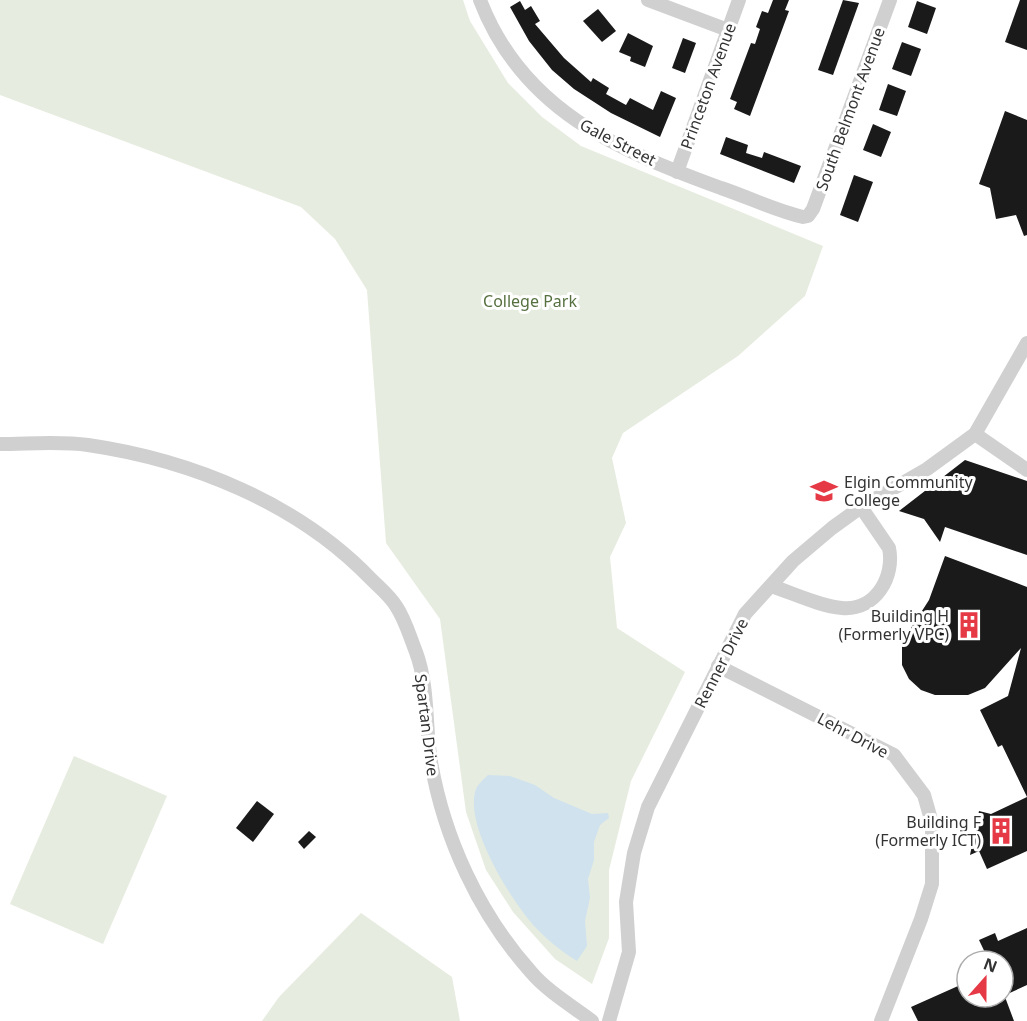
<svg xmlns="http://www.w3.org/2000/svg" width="1027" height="1021" viewBox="0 0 1027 1021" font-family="'Noto Sans',sans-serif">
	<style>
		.green { fill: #e6ecdf }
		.water { fill: #cfe2ee }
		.building { fill: #1a1a1a }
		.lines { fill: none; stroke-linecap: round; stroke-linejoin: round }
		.minor { stroke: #d0d0d0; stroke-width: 14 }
		.labels { text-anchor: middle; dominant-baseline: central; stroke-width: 6; stroke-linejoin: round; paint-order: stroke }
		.street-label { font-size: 16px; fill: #333; stroke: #fff }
		.park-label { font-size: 16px; fill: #56703f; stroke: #fff }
		.poi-label { font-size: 16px; fill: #333; stroke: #fff; text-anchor: end }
	</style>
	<rect width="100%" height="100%" fill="#fff"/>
	<g class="green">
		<path d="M 0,0 L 463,0 L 470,21 L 508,83 L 542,117 L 581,146 L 823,246 L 805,296 L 738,356 L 623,433 L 612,458 L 626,523 L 610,557 L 617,628 L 685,672 L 631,781 L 609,870 L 609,938 L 592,984 L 555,959 L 513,912 L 486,870 L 466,812 L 440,619 L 386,543 L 367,290 L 335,239 L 301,207 L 0,95 Z"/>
		<path d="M 74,756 L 167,796 L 103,944 L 10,904 Z"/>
		<path d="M 361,913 L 452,977 L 460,1021 L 262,1021 L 279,997 Z"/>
	</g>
	<path class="water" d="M 488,775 L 510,776 L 535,785 L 554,798 L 592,814 L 608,813 L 609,818 L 600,825 L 594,842 L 594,860 L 588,879 L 590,898 L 585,921 L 587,946 L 577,961 C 562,952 550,942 537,929 C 513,904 463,825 476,789 C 478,784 484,779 488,775 Z"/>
	<g class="building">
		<path d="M 773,0 L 789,0 L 785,10 L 789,11 L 750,116 L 734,109 L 737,102 L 730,99 L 751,43 L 755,44 L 760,29 L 756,27 L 762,11 L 768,13 Z"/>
		<path d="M 843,0 L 859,3 L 833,75 L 818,70 Z"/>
		<path d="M 1020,0 L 1027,0 L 1027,50 L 1005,42 Z"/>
		<path d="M 520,1 L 525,10 L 531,6 L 540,21 L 535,24 L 564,58 L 591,82 L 593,78 L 609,88 L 606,94 L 626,105 L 630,98 L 653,110 L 661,91 L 676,98 L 660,137 L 611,113 L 574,89 L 552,70 L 529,41 L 510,7 Z"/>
		<path d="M 917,1 L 936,8 L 927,34 L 908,27 Z"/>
		<path d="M 598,9 L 616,31 L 602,42 L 583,21 Z"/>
		<path d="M 628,33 L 653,46 L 645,67 L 630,61 L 631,57 L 619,52 Z"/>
		<path d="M 683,38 L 696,43 L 685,73 L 672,68 Z"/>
		<path d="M 902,42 L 921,49 L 911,76 L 892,69 Z"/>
		<path d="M 888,84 L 906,91 L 897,116 L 879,110 Z"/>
		<path d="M 1005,111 L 1027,120 L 1027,235 L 1024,236 L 1016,215 L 996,219 L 990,188 L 979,184 Z"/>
		<path d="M 873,124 L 891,132 L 881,157 L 863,150 Z"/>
		<path d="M 726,137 L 748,145 L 746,153 L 762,158 L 764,152 L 801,166 L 794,183 L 720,154 Z"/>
		<path d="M 854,175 L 873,182 L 858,222 L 840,215 Z"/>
		<path d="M 965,460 L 1027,481 L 1027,555 L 945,527 L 940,542 L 924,519 L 899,511 Z"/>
		<path d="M 945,556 L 1027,587 L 1027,851 L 987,869 L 979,851 L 970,855 L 979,811 L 991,814 L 1027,797 L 1002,745 L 998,747 L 980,710 L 1008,696 L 1021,648 L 985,688 L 968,695 L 935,695 L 921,690 L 909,679 L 902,665 L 902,642 L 929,600 Z"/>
		<path d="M 257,801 L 274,814 L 253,842 L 236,828 Z"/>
		<path d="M 309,831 L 316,837 L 304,849 L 298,842 Z"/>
		<path d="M 1027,928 L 1027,985 L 1003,996 L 1003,961 L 989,961 L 979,940 L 995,933 L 998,941 Z"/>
		<path d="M 967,982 L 967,997 L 1005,997 L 1014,1021 L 918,1021 L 911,1007 Z"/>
	</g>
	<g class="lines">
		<g class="minor">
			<path d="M 480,0 C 522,110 617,150 721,188 C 748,197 776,211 803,217 L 808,216 L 813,209 L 890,0"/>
			<path d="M 648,0 L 728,30"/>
			<path d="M 677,172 L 739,0"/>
			<path d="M 975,434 L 1027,470"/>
			<path d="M 0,444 C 28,444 60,441 88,445 C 191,460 298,503 371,579 C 379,587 390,596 396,606 C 405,619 410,637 416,652 C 429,687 425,726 431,762 C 444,838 479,914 531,972 C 547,991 572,1006 592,1021"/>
			<path d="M 771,586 C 793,593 819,606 842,608 C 876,611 895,576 889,548 L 861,507"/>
			<path d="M 718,666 L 894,755 L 924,795 L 932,823 L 932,884 L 921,919 L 881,1021"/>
			<path d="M 609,1021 L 629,952 L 626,902 L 634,853 L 648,807 L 745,614 L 793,561 L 832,528 L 861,507 L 927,469 L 975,434 L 1027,343"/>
		</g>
	</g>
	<defs>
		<symbol id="university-bare" viewBox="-9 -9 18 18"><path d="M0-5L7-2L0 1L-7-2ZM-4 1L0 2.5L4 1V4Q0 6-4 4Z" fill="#e63946" stroke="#fff" stroke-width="2.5" paint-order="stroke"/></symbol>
		<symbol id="building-bare" viewBox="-9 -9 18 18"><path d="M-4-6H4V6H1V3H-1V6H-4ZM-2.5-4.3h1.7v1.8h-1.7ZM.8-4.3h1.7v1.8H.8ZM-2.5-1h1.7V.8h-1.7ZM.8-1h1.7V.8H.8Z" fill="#e63946" stroke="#fff" stroke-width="2.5" paint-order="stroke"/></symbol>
	</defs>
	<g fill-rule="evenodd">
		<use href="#university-bare" x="805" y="472" width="38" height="38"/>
		<use href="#building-bare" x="950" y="606" width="38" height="38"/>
		<use href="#building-bare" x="982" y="812" width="38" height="38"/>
	</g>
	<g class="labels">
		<g class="street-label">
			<text transform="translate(708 86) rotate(-70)">Princeton Avenue</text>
			<text transform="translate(850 109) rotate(-70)">South Belmont Avenue</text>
			<text transform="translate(618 142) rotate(27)">Gale Street</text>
			<text transform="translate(721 663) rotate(-63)">Renner Drive</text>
			<text transform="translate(427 725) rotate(83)">Spartan Drive</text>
			<text transform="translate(853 735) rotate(28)">Lehr Drive</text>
		</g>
		<g class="park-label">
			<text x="530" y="301">College Park</text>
		</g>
		<g class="poi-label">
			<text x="844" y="482" text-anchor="start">Elgin Community<tspan x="844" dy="18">College</tspan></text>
			<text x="949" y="616">Building H<tspan x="949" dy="18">(Formerly VPC)</tspan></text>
			<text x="981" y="822">Building F<tspan x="981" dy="18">(Formerly ICT)</tspan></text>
		</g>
	</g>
	<g transform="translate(985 979) rotate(21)"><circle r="28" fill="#ffffff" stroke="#adadad" stroke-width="1.5"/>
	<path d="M0-4.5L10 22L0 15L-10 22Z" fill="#e63946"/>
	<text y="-9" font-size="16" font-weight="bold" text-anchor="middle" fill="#333333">N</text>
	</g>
</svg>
